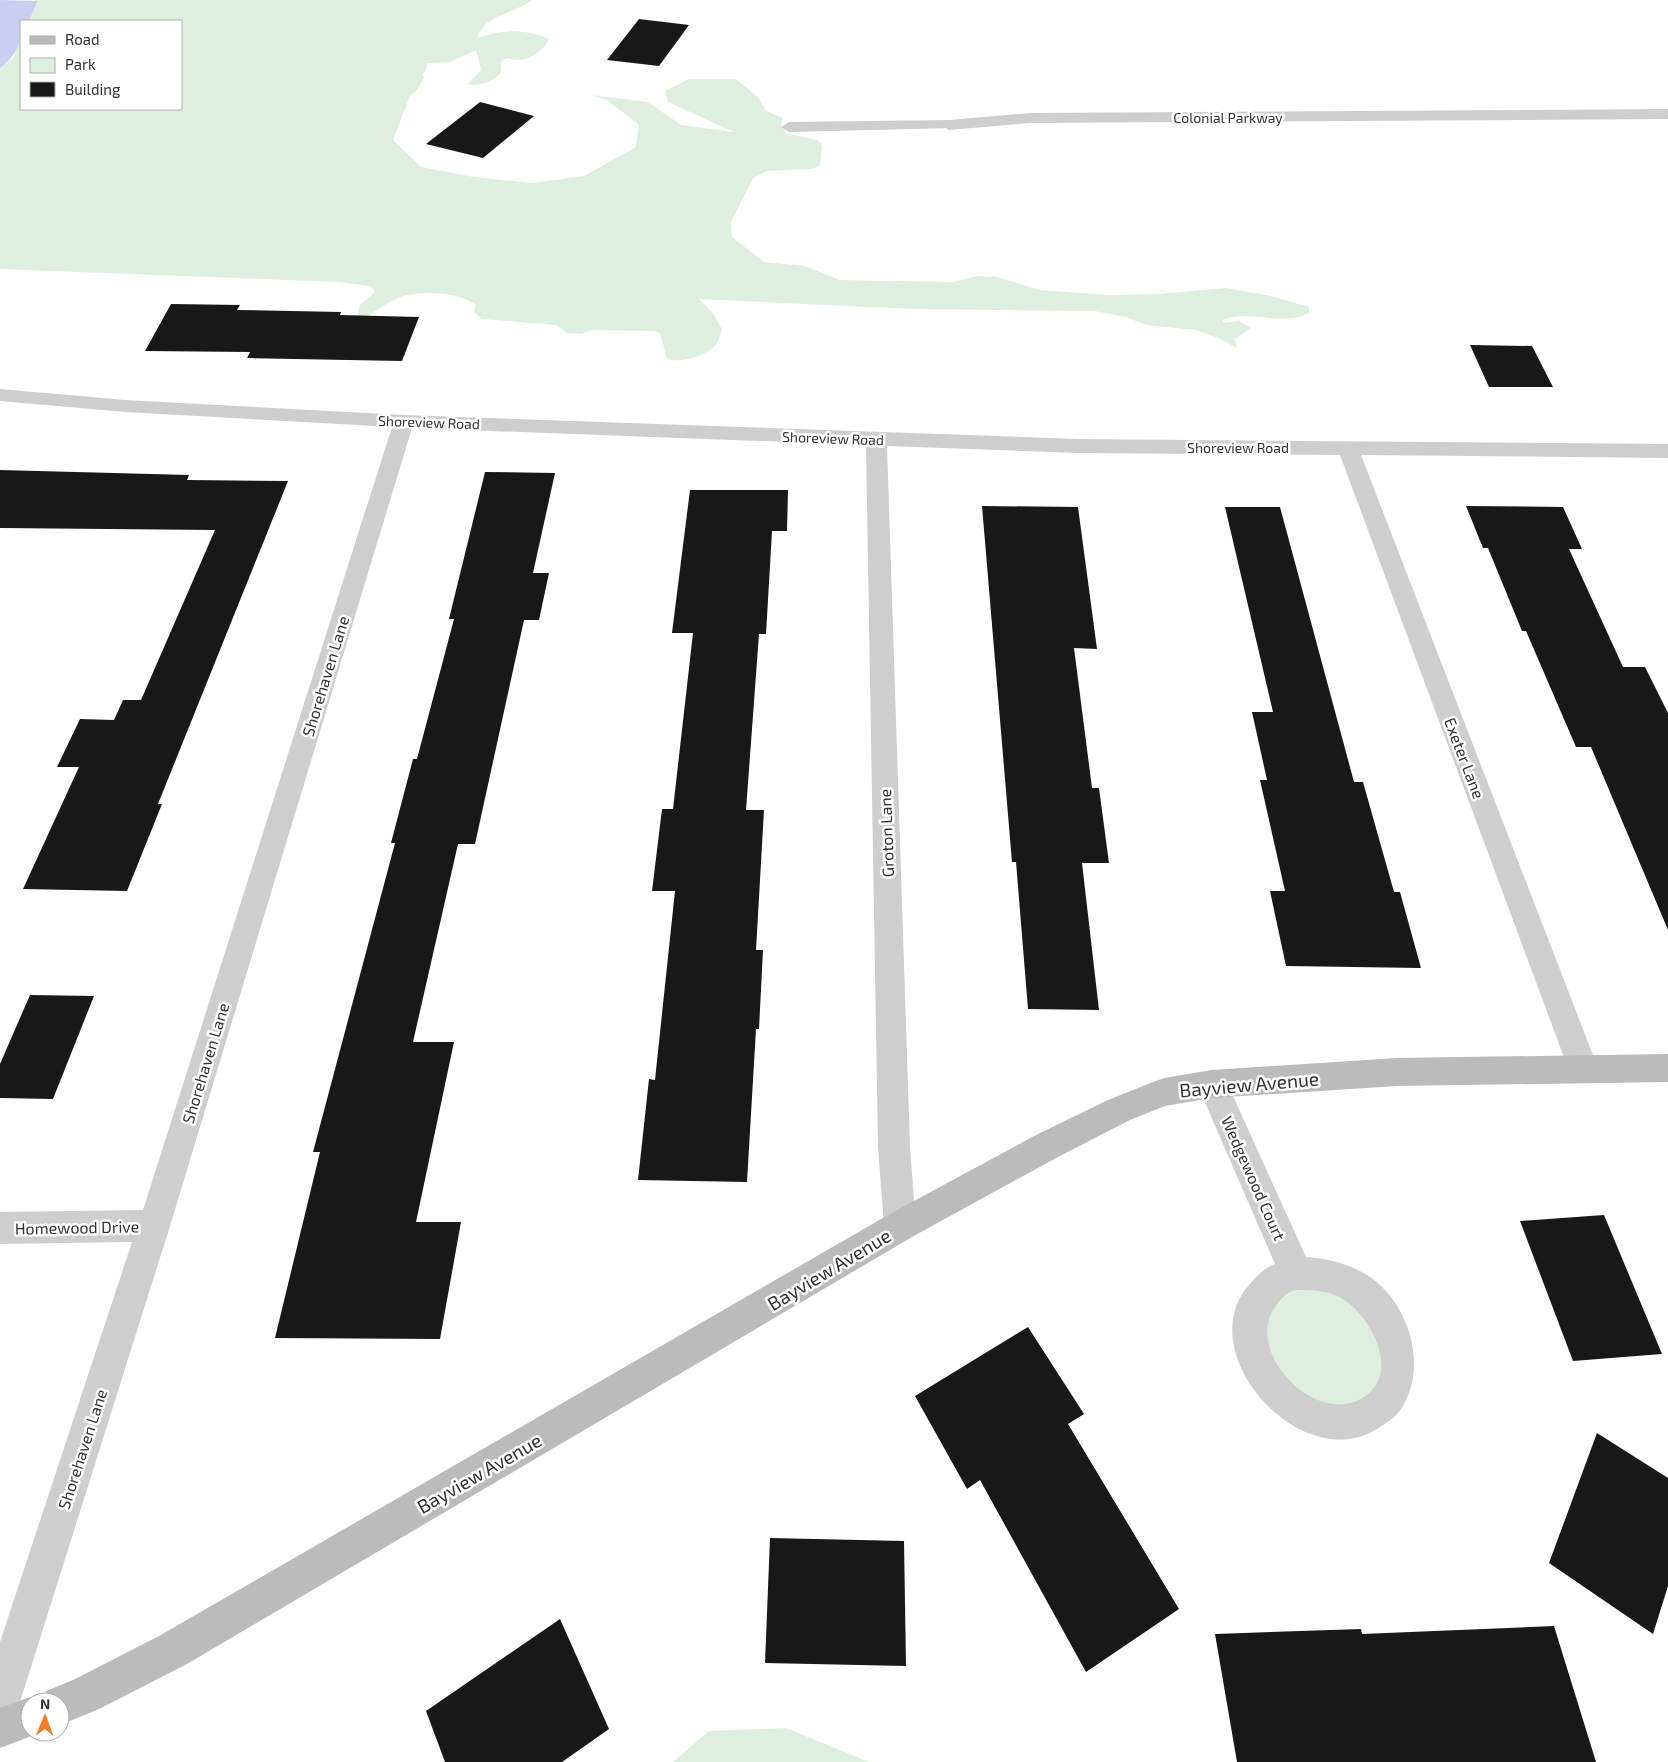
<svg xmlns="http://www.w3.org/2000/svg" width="1668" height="1762" viewBox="0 0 1668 1762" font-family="'Exo 2',sans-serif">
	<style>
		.green { fill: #dfefdf }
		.water { fill: #cacef0 }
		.building { fill: #181818 }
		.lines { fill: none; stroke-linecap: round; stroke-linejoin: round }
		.lane { fill: #cecece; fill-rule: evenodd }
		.street { fill: #cecece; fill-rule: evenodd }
		.secondary { fill: #bbb; fill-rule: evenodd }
		.labels { text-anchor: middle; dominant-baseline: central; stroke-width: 5; stroke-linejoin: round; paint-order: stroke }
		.far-street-label { font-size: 14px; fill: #313131; stroke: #fff }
		.street-label { font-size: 16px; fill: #313131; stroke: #fff }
		.near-street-label { font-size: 19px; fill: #313131; stroke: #fff }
	</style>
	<rect width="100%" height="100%" fill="#fff"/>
	<g class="green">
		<path d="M 33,0 L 532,0 C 515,14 484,14 477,38 C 501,29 526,29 549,39 C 545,50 529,60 518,60 C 513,60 508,56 503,60 C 499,64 502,67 501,71 C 499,80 476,88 468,84 L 481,70 L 476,50 L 450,62 L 427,63 L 426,70 L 422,75 L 424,77 L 418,89 L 410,96 L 393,140 L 421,167 L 474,177 L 533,183 L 584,176 L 636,147 L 639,125 L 607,100 L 591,95 L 648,102 L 681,125 L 734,132 L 668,102 L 665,91 L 689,79 L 736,79 L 758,97 L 766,111 L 783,118 L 781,125 L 787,134 L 818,140 L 822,146 L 820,166 L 811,169 L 767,171 L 753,178 L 731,222 L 732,237 L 764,262 L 805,266 L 840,280 L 954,282 L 978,276 L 997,277 L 1040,290 L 1109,295 L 1160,294 L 1226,288 L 1271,296 L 1309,307 L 1309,313 C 1281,327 1251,309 1222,320 L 1223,323 L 1239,321 L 1251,328 L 1235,339 L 1237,348 L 1218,338 L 1196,330 L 1146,325 L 1126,317 L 1094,311 L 914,309 L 699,299 L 712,312 L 722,329 C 720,335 718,344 713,348 C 702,357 680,363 667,359 L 660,333 L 654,331 L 593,330 L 581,334 L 567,333 L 556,325 L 482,319 L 474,312 L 476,305 C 459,292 428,291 407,295 C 394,298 363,317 355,328 L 360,305 L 375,292 L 374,289 L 369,286 L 339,282 L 0,269 L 0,68 L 13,58 L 21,39 L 21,109 L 181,109 L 181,21 L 29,21 L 38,2 Z"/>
		<path d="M 1318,1273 L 1393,1335 L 1376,1411 L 1285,1402 L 1251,1311 Z"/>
		<path d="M 786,1728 L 869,1762 L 673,1762 L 709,1731 Z"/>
	</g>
	<path class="water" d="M 0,0 L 38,1 L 29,21 L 21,21 C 21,44 18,54 0,68 Z"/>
	<g class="building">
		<path d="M 639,19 L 689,25 L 659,66 L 607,60 Z"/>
		<path d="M 480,102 L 534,116 L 483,158 L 426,144 Z"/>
		<path d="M 171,304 L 240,305 L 237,310 L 341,312 L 340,315 L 419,317 L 402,361 L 247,358 L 250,352 L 145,351 Z"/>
		<path d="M 1470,345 L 1532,346 L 1553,387 L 1489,387 Z"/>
		<path d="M 0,470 L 189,475 L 187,480 L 288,481 L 158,804 L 162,804 L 127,891 L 23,889 L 79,767 L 57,767 L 80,719 L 114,720 L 123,700 L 141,700 L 215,530 L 0,528 Z"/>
		<path d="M 485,472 L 555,473 L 533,573 L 549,573 L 539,620 L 524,620 L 475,844 L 458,844 L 413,1042 L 454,1042 L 416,1222 L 461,1222 L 440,1339 L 275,1338 L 320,1152 L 313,1152 L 395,843 L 391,843 L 413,759 L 417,759 L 454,619 L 449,619 Z"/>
		<path d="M 690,490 L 788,490 L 787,531 L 772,531 L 766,634 L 759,634 L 746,810 L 764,810 L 756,950 L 763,950 L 759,1029 L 756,1029 L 747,1182 L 638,1180 L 649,1079 L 655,1080 L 675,891 L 652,891 L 662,809 L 673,809 L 693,633 L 672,633 Z"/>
		<path d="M 982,506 L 1078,507 L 1097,649 L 1074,648 L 1092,788 L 1099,788 L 1109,863 L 1082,863 L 1099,1010 L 1028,1009 L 1016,862 L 1012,862 Z"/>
		<path d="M 1466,506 L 1563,507 L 1582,549 L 1569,549 L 1623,667 L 1645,667 L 1668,713 L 1668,930 L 1591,747 L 1576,747 L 1526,631 L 1522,631 L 1488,548 L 1483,548 Z"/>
		<path d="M 1225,507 L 1280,507 L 1354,782 L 1363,782 L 1394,892 L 1400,892 L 1421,968 L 1286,966 L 1270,891 L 1285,891 L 1260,780 L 1267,780 L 1252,712 L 1273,712 Z"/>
		<path d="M 30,995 L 94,996 L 53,1099 L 0,1098 L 0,1064 Z"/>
		<path d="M 1604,1215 L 1662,1354 L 1573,1361 L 1520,1221 Z"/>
		<path d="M 1028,1327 L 1084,1414 L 1068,1424 L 1179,1609 L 1086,1672 L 980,1480 L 967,1489 L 915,1396 Z"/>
		<path d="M 1597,1433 L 1668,1478 L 1668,1586 L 1653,1634 L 1549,1563 Z"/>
		<path d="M 770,1538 L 904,1541 L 906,1666 L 765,1663 Z"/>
		<path d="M 560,1619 L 609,1729 L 562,1762 L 445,1762 L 426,1711 Z"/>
		<path d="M 1554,1626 L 1596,1762 L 1237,1762 L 1215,1634 L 1361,1629 L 1362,1634 Z"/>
	</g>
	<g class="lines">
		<path class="lane" d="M 949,120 L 955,122 L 957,125 L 955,128 L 789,132 L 781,127 L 789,122 Z"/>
		<g class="street">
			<path d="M 1668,109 L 1668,119 L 1031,123 L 949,130 L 941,125 L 949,120 L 1031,113 Z"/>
			<path d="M 0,389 L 125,400 L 404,415 L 1078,439 L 1668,444 L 1668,458 L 1361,455 L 1598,1068 L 1594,1078 L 1583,1082 L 1572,1078 L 1568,1068 L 1340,455 L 1078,453 L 887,446 L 910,1147 L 916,1226 L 912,1237 L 900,1242 L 888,1237 L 884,1226 L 878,1147 L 866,445 L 412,428 L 170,1226 L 20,1702 L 14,1716 L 0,1722 L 0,1642 L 132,1242 L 0,1244 L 0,1212 L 143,1210 L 392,427 L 125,412 L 0,401 Z"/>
			<path d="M 1212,1070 L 1223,1074 L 1306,1257 C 1327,1258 1349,1264 1367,1275 C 1408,1301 1428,1363 1403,1406 C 1396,1418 1386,1423 1375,1430 C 1300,1475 1190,1352 1249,1285 C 1257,1276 1263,1269 1275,1264 L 1197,1084 L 1201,1074 ZM 1296,1290 C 1309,1290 1325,1290 1337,1296 C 1368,1310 1400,1368 1368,1394 C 1319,1434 1238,1349 1278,1303 C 1284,1296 1287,1292 1296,1290 Z"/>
		</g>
		<path class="secondary" d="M 1668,1054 L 1668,1082 L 1397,1086 L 1212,1098 L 1165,1106 L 1130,1120 L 1056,1158 L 912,1237 L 187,1664 L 99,1709 L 60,1725 L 60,1702 L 30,1702 L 30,1732 L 42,1732 L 0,1748 L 0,1708 L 30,1697 L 41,1702 L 46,1691 L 73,1680 L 159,1636 L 888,1215 L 1034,1136 L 1108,1100 L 1153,1082 L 1164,1078 L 1212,1070 L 1397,1058 Z"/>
	</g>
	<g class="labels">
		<g class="far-street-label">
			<text x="1228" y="117">Colonial Parkway</text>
			<text transform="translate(429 422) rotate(2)">Shoreview Road</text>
			<text transform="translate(833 438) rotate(2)">Shoreview Road</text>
			<text x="1238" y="447">Shoreview Road</text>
		</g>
		<g class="street-label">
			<text transform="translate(325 676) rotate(-73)">Shorehaven Lane</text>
			<text transform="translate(1465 758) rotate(69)">Exeter Lane</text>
			<text transform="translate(886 833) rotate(-92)">Groton Lane</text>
			<text transform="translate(205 1063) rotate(-73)">Shorehaven Lane</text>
			<text transform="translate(1254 1178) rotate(66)">Wedgewood Court</text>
			<text transform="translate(77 1227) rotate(-1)">Homewood Drive</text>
			<text transform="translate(82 1449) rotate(-72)">Shorehaven Lane</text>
		</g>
		<g class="near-street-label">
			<text transform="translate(1249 1084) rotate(-5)">Bayview Avenue</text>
			<text transform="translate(829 1269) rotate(-31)">Bayview Avenue</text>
			<text transform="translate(479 1473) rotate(-30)">Bayview Avenue</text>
		</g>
	</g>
	<rect x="20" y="20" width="162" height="90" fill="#ffffff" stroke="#adadad"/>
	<rect x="30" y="36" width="25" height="8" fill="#bbbbbb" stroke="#adadad"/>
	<text x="65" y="45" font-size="15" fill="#313131">Road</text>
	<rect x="30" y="58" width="25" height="15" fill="#dfefdf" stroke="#adadad"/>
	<text x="65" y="70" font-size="15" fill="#313131">Park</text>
	<rect x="30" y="82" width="25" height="15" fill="#181818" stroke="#adadad"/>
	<text x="65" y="95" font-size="15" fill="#313131">Building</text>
	<g transform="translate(45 1717) rotate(1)"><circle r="24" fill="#ffffff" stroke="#adadad"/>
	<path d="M0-4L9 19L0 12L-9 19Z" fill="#f67d26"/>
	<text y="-8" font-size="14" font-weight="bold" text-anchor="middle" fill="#313131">N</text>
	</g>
</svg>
